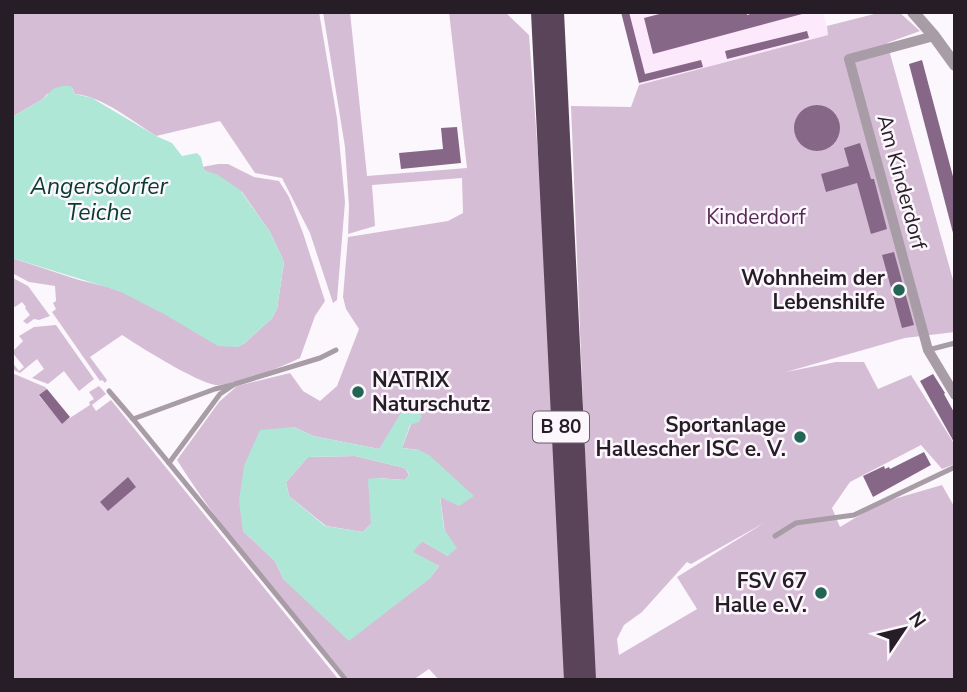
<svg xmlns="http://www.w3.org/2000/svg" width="967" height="692" viewBox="0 0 967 692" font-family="'Nunito Sans',sans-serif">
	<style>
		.built { fill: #fde9fc }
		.green { fill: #d6bdd6; fill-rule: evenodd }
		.water { fill: #afe7d7; fill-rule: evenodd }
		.building { fill: #876787 }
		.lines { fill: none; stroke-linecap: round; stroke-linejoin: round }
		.service { stroke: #a89ca7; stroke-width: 5 }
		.minor { stroke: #a89ca7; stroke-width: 10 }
		.tertiary { stroke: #a89ca7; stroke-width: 12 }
		.trunk { stroke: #594459; stroke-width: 18 }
		.poi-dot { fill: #226555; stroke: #fcf7fc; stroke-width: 2.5 }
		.labels { text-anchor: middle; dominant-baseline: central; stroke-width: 5; stroke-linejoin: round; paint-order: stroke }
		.shield { fill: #fcf7fc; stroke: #665e66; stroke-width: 2 }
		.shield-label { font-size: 19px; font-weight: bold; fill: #261d26 }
		.street-label { font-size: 21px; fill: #261d26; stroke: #fcf7fc }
		.park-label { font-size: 21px; fill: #552956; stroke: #fcf7fc }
		.poi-label { font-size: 21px; font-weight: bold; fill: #261d26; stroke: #fcf7fc; text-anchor: end }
		.water-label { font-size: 23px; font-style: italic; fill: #073b30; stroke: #fcf7fc }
	</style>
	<rect width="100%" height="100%" fill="#fcf7fc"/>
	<path class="built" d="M 621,12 L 823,12 L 829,35 L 639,85 Z"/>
	<g class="green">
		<path d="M 12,12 L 319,12 L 337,118 L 345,202 L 337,300 L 333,303 L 310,233 L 282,178 L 255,173 L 220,121 L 156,136 C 132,121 104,97 75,94 L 72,88 L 47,94 L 43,99 L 12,117 Z"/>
		<path d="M 323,12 L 350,12 L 367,176 L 467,168 L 449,12 L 505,12 L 529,35 L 541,194 L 566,680 L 439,680 L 429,669 L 413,680 L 349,680 C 290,608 226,538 177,460 L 219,402 L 237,386 L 290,373 L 303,391 L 320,401 L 337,386 L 359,329 L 346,309 L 343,297 L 348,237 L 448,221 L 463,213 L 462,178 L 372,185 L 375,226 L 348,234 L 349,206 L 345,147 ZM 419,413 L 411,424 L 402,448 L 419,450 L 440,496 L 448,556 L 422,541 L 412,552 L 439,566 L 430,578 L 392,607 L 284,580 L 275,561 L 243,531 L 294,427 L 313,436 L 379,449 Z"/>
		<path d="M 882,12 L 899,12 L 920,31 L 887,43 L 955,287 L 955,332 L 905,338 L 786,372 L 836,362 L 864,362 L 878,389 L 911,375 L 955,445 L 955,464 L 942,469 L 921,445 L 850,482 L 832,508 L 840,527 L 880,503 L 942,485 L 955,508 L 955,680 L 594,680 L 571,106 L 631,107 L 639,85 L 828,35 L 827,26 ZM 764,523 L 677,577 L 697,609 L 619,655 L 617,639 L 624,625 L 642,612 L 687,562 L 691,564 Z"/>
		<path d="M 218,164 L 228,164 L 254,177 L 279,181 L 289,197 L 303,233 L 325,301 L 315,316 L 300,358 C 282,367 238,384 218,385 C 202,386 139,346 122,335 L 90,357 L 107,380 L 105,383 L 102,380 L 100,381 L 52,312 L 56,309 L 53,303 L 56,301 L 55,286 L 29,282 L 12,273 L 12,258 L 79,280 L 108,287 L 133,296 L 237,347 L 245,343 L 272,318 L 277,309 L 284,262 L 270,232 L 242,192 L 212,174 L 207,173 L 202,167 Z"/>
		<path d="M 13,278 L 28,286 L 50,316 L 39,320 L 34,319 L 27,324 L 23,321 L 30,315 L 25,308 L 26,307 L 22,302 L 15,307 L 12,303 Z"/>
		<path d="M 56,325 L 94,379 L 79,391 L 64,371 L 48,384 L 32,378 L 44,369 L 37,359 L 20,373 L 12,369 L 12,362 L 19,371 L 24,367 L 12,352 L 23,341 L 19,336 L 34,327 Z"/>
		<path d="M 12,373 L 45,387 L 47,389 L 39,396 L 62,423 L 90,405 L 89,402 L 94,399 L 89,392 L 99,386 L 106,394 L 92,405 L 96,411 L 111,400 L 339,680 L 12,680 Z"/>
		<path d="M 355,456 L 405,468 L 409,475 L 405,480 L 377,478 L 371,524 L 363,532 L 326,526 L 289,496 L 286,482 L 308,457 Z"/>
	</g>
	<g class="water">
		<path d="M 62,86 L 71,86 L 75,94 L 92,98 L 156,136 L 172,143 L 182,156 L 197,153 L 201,157 L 204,170 L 218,175 L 240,190 L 270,232 L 284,262 L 277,309 L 272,318 L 245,343 L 237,347 L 218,346 L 164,314 L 119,291 L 12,258 L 12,117 L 43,99 L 53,89 Z"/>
		<path d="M 404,408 L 419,413 L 422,416 L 419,422 L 410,425 L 402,448 L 419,450 L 429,455 L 474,496 L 459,506 L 440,497 L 444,529 L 457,548 L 448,556 L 422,541 L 413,552 L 439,566 L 430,578 L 349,641 L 284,580 L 275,561 L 243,531 L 239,501 L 244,466 L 260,430 L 294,427 L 313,436 L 379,449 ZM 355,456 L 405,468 L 409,474 L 405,480 L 377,478 L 368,479 L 371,524 L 363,532 L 325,526 L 289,496 L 286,482 L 308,457 Z"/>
	</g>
	<g class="building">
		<path d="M 621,12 L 629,12 L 645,74 L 701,60 L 703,67 L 639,83 Z"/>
		<path d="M 667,12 L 747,12 L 747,15 L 757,12 L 802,12 L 802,14 L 653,54 L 644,18 Z"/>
		<path d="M 807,31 L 809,38 L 727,59 L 725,51 Z"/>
		<path d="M 922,60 L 955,184 L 955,232 L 953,233 L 909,64 Z"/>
		<circle cx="817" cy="128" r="23"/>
		<path d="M 457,127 L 461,163 L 401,169 L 399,153 L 443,149 L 441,128 Z"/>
		<path d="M 860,143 L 871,179 L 874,179 L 887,229 L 871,234 L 857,183 L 826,192 L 821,174 L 849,166 L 844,148 Z"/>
		<path d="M 894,252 L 914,325 L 902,328 L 882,255 Z"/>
		<path d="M 933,374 L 945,393 L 944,394 L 955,414 L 955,444 L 920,381 Z"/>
		<path d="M 47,389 L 70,417 L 62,424 L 39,395 Z"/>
		<path d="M 924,452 L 931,465 L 873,497 L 863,476 L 884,466 L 885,469 L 889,467 L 890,469 Z"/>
		<path d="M 128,477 L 136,487 L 108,511 L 100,502 Z"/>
	</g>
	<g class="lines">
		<g class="service">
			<path d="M 928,350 L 955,343"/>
			<path d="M 109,391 L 133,419 L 215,389 L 232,385"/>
			<path d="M 133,419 L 346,680"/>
			<path d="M 169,463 L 220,394 L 235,384 L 320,358 L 336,350"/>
			<path d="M 775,536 L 796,523 L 854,515 L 955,467"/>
		</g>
		<path class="minor" d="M 934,36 L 849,59 L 928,350 L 955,395"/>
		<path class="tertiary" d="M 913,12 L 934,36 L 955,65"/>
		<g class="trunk">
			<path d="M 540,12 L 573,680"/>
			<path d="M 555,12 L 587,680"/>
		</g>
	</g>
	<g class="poi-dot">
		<circle cx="899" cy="290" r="7"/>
		<circle cx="358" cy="392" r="7"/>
		<circle cx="800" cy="437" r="7"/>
		<circle cx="821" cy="593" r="7"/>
	</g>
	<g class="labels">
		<rect class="shield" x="533" y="411.5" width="56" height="31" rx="5"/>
		<g class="shield-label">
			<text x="561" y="427">B 80</text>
		</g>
		<g class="street-label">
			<text transform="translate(902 182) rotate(75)">Am Kinderdorf</text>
		</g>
		<g class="park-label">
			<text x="756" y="217">Kinderdorf</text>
		</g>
		<g class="poi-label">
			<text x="885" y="278">Wohnheim der<tspan x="885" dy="24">Lebenshilfe</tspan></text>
			<text x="372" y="380" text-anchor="start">NATRIX<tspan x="372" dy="24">Naturschutz</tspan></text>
			<text x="786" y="425">Sportanlage<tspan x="786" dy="24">Hallescher ISC e. V.</tspan></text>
			<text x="807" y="581">FSV 67<tspan x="807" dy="24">Halle e.V.</tspan></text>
		</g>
		<g class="water-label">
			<text x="99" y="186">Angersdorfer<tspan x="99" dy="26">Teiche</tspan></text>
		</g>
	</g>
	<rect width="967" height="692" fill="none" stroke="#261d26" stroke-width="28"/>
	<g transform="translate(904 629) rotate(55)" stroke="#fcf7fc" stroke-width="5" paint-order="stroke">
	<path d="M0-5L12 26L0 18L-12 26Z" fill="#261d26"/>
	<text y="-10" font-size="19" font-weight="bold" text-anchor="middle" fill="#261d26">N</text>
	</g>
</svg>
